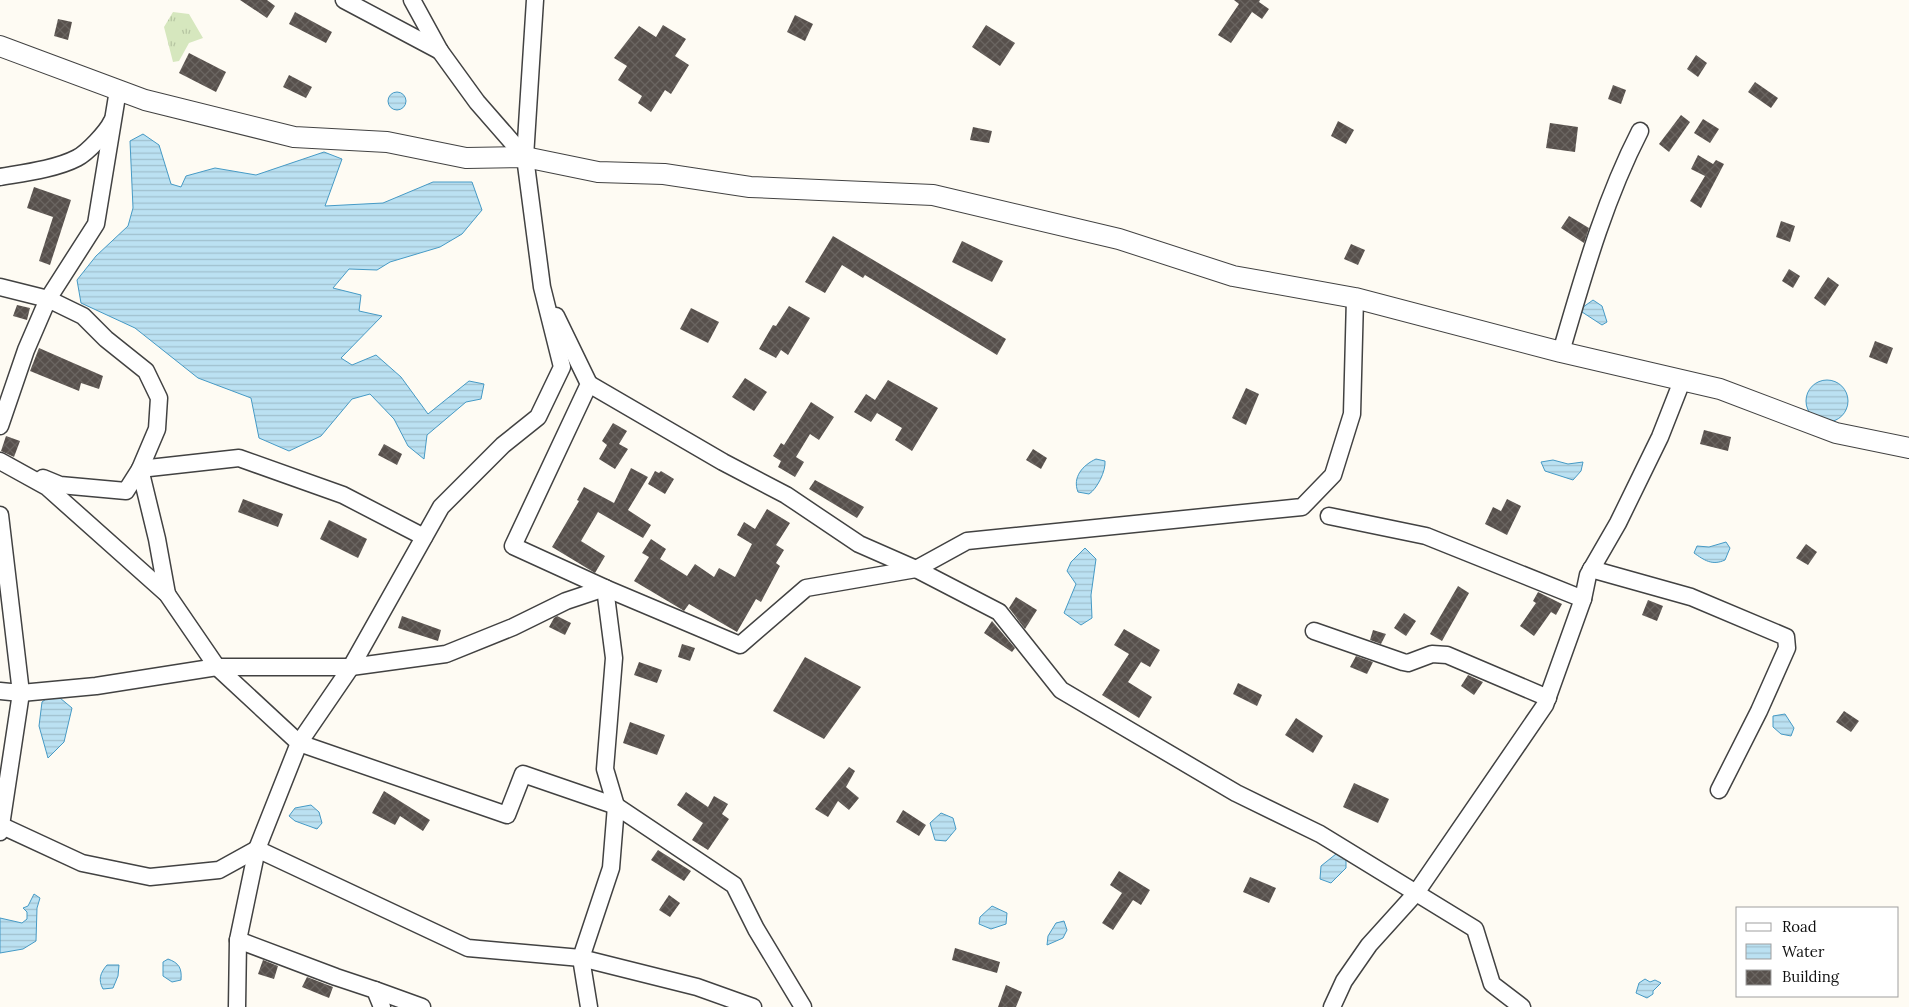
<svg xmlns="http://www.w3.org/2000/svg" width="1909" height="1007" viewBox="0 0 1909 1007" font-family="Lora,serif">
	<style>
		.grass { fill: url(#grass-tufts) }
		.water { fill: url(#water-rules); stroke: #469ac5 }
		.building { fill: url(#building-cross-hatch) }
		.lines { fill: none; stroke-linecap: round; stroke-linejoin: round }
		.minor-casing { stroke: #424242; stroke-width: 19 }
		.tertiary-casing { stroke: #424242; stroke-width: 22 }
		.minor { stroke: #fff; stroke-width: 16 }
		.tertiary { stroke: #fff; stroke-width: 20 }
	</style>
	<defs>
		<pattern id="grass-tufts" width="24" height="20" patternUnits="userSpaceOnUse" patternTransform="scale(1.25)"><rect width="24" height="20" fill="#d6e7be"/><path d="M3 7l-1-3M5 7V3M7 7l1-3M15 17l-1-3M17 17v-4M19 17l1-3" fill="none" stroke="#b6c5a2"/></pattern>
		<pattern id="water-rules" width="6" height="5" patternUnits="userSpaceOnUse" patternTransform="scale(1.25)"><rect width="6" height="5" fill="#bbe1f2"/><path d="M0 2.5h6" fill="none" stroke="#a0c0ce"/></pattern>
		<pattern id="building-cross-hatch" width="8" height="8" patternUnits="userSpaceOnUse" patternTransform="scale(1.25)"><rect width="8" height="8" fill="#57504c"/><path d="M0 0l8 8M0 8l8-8" fill="none" stroke="#6a6561"/></pattern>
	</defs>
	<rect width="100%" height="100%" fill="#fefbf3"/>
	<path class="grass" d="M 173,12 L 189,14 L 203,38 L 189,43 L 179,61 L 173,62 L 164,27 Z"/>
	<g class="water">
		<circle cx="397" cy="101" r="9"/>
		<path d="M 143,134 L 159,145 L 171,184 L 181,187 L 186,176 L 215,168 L 256,175 L 324,152 L 342,159 L 325,206 L 383,203 L 433,182 L 472,182 L 482,210 L 462,234 L 440,247 L 390,262 L 377,270 L 349,269 L 333,288 L 361,295 L 359,311 L 382,316 L 341,358 L 352,365 L 376,355 L 401,377 L 428,414 L 469,381 L 484,384 L 481,399 L 466,402 L 427,435 L 424,459 L 408,446 L 394,419 L 370,394 L 352,399 L 321,436 L 289,451 L 259,438 L 251,398 L 198,378 L 135,328 L 81,303 L 77,280 L 96,256 L 128,226 L 133,208 L 130,141 Z"/>
		<path d="M 1593,300 L 1602,306 L 1607,322 L 1602,325 L 1579,310 Z"/>
		<circle cx="1827" cy="401" r="21"/>
		<path d="M 1096,459 L 1105,461 C 1106,471 1097,489 1089,494 L 1078,492 C 1072,477 1083,465 1096,459 Z"/>
		<path d="M 1553,460 L 1568,464 L 1583,462 L 1581,471 L 1573,480 L 1545,471 L 1541,462 Z"/>
		<path d="M 1726,542 L 1730,548 L 1725,560 C 1712,566 1704,560 1694,553 L 1697,546 L 1709,547 Z"/>
		<path d="M 1085,548 L 1096,559 L 1091,595 L 1092,618 L 1081,625 L 1064,613 L 1076,584 L 1067,571 L 1071,562 Z"/>
		<path d="M 54,693 L 72,708 L 64,742 L 48,758 L 39,726 L 42,702 Z"/>
		<path d="M 1785,714 L 1794,728 L 1791,736 L 1781,734 L 1773,727 L 1773,716 Z"/>
		<path d="M 311,805 L 319,812 L 322,823 L 317,829 L 295,821 L 289,816 L 295,808 Z"/>
		<path d="M 941,813 L 953,818 L 956,829 L 946,841 L 935,840 L 930,823 Z"/>
		<path d="M 1336,854 L 1346,858 L 1346,868 L 1331,883 L 1320,879 L 1321,866 Z"/>
		<path d="M 34,894 L 40,898 L 37,908 L 36,941 L 23,949 L 0,953 L 0,918 L 22,923 L 27,919 L 27,912 L 23,908 L 28,906 Z"/>
		<path d="M 992,906 L 1007,913 L 1006,924 L 991,929 L 979,924 L 980,917 Z"/>
		<path d="M 1064,921 L 1067,930 L 1063,938 L 1047,945 L 1048,936 L 1056,923 Z"/>
		<path d="M 168,959 C 179,963 182,968 181,980 L 172,982 L 163,976 L 163,962 Z"/>
		<path d="M 107,965 L 119,965 L 118,976 L 113,988 L 103,989 C 98,980 100,973 107,965 Z"/>
		<path d="M 1645,979 L 1650,982 L 1655,980 L 1661,983 L 1653,991 L 1653,994 L 1647,998 L 1636,993 L 1639,983 Z"/>
	</g>
	<g class="building">
		<path d="M 240,0 L 267,0 L 275,6 L 267,18 Z"/>
		<path d="M 1234,0 L 1260,0 L 1259,2 L 1269,9 L 1262,19 L 1252,12 L 1231,43 L 1218,35 L 1239,4 Z"/>
		<path d="M 295,12 L 332,32 L 326,43 L 289,24 Z"/>
		<path d="M 795,15 L 813,24 L 805,41 L 787,32 Z"/>
		<path d="M 58,19 L 72,22 L 68,40 L 54,36 Z"/>
		<path d="M 663,25 L 686,39 L 675,56 L 689,65 L 671,94 L 665,90 L 651,112 L 638,103 L 642,96 L 618,80 L 627,66 L 614,58 L 639,26 L 656,37 Z"/>
		<path d="M 986,25 L 1015,43 L 1000,66 L 972,47 Z"/>
		<path d="M 189,53 L 226,72 L 216,92 L 179,73 Z"/>
		<path d="M 1696,55 L 1707,63 L 1698,77 L 1687,69 Z"/>
		<path d="M 289,75 L 312,87 L 306,98 L 283,87 Z"/>
		<path d="M 1755,82 L 1778,98 L 1771,108 L 1748,92 Z"/>
		<path d="M 1613,85 L 1626,90 L 1621,104 L 1608,99 Z"/>
		<path d="M 1681,115 L 1690,122 L 1669,152 L 1659,144 Z"/>
		<path d="M 1703,119 L 1719,129 L 1710,143 L 1694,133 Z"/>
		<path d="M 1338,121 L 1354,130 L 1346,144 L 1331,136 Z"/>
		<path d="M 1550,123 L 1578,127 L 1575,152 L 1546,148 Z"/>
		<path d="M 973,127 L 992,131 L 989,143 L 970,140 Z"/>
		<path d="M 1698,155 L 1713,164 L 1716,160 L 1724,164 L 1701,208 L 1690,201 L 1705,176 L 1691,169 Z"/>
		<path d="M 34,187 L 71,200 L 50,265 L 39,261 L 53,217 L 27,208 Z"/>
		<path d="M 1569,216 L 1589,228 L 1584,243 L 1561,228 Z"/>
		<path d="M 1781,221 L 1795,226 L 1790,242 L 1776,237 Z"/>
		<path d="M 833,236 L 1006,339 L 997,355 L 865,275 L 863,278 L 842,265 L 825,293 L 805,282 Z"/>
		<path d="M 962,241 L 1003,261 L 992,282 L 952,262 Z"/>
		<path d="M 1351,244 L 1365,250 L 1358,265 L 1344,259 Z"/>
		<path d="M 1789,269 L 1800,276 L 1793,288 L 1782,281 Z"/>
		<path d="M 1828,277 L 1839,285 L 1825,306 L 1814,298 Z"/>
		<path d="M 17,305 L 30,308 L 27,320 L 13,316 Z"/>
		<path d="M 789,306 L 810,318 L 788,355 L 781,350 L 776,358 L 759,349 L 773,325 L 776,326 Z"/>
		<path d="M 691,308 L 719,322 L 708,343 L 680,329 Z"/>
		<path d="M 1875,341 L 1893,348 L 1887,364 L 1869,357 Z"/>
		<path d="M 39,348 L 103,376 L 99,389 L 81,383 L 79,391 L 30,371 Z"/>
		<path d="M 745,378 L 767,392 L 754,411 L 732,397 Z"/>
		<path d="M 888,380 L 938,408 L 912,451 L 895,440 L 902,428 L 877,413 L 871,422 L 854,412 L 866,394 L 875,400 Z"/>
		<path d="M 1246,388 L 1259,394 L 1246,425 L 1232,418 Z"/>
		<path d="M 811,402 L 834,417 L 819,440 L 810,434 L 796,457 L 804,462 L 795,477 L 778,467 L 781,461 L 773,456 L 781,443 L 784,445 Z"/>
		<path d="M 613,423 L 627,431 L 619,444 L 628,449 L 615,469 L 599,459 L 607,445 L 602,441 Z"/>
		<path d="M 1704,430 L 1731,437 L 1728,451 L 1700,444 Z"/>
		<path d="M 6,436 L 20,441 L 14,457 L 1,451 Z"/>
		<path d="M 384,444 L 402,454 L 397,465 L 378,455 Z"/>
		<path d="M 1033,449 L 1047,458 L 1041,469 L 1026,460 Z"/>
		<path d="M 631,468 L 648,477 L 628,510 L 651,525 L 643,538 L 598,512 L 581,541 L 605,556 L 595,573 L 552,547 L 579,501 L 577,500 L 584,487 L 614,503 Z"/>
		<path d="M 655,471 L 659,473 L 661,471 L 674,479 L 665,494 L 648,484 Z"/>
		<path d="M 815,480 L 864,507 L 857,518 L 809,489 Z"/>
		<path d="M 243,499 L 283,514 L 278,527 L 238,512 Z"/>
		<path d="M 1507,499 L 1521,506 L 1507,535 L 1485,524 L 1493,507 L 1501,511 Z"/>
		<path d="M 767,509 L 790,523 L 776,545 L 784,550 L 776,563 L 780,566 L 761,602 L 756,599 L 737,632 L 689,604 L 684,611 L 681,609 L 634,581 L 649,557 L 642,553 L 651,539 L 666,549 L 660,559 L 687,576 L 695,564 L 714,577 L 719,568 L 735,577 L 752,544 L 737,535 L 744,522 L 755,529 Z"/>
		<path d="M 329,520 L 367,539 L 358,558 L 320,539 Z"/>
		<path d="M 1806,544 L 1817,552 L 1808,565 L 1796,558 Z"/>
		<path d="M 1458,586 L 1469,593 L 1442,641 L 1430,634 Z"/>
		<path d="M 1538,592 L 1562,604 L 1556,615 L 1551,612 L 1534,636 L 1520,626 L 1536,603 L 1533,601 Z"/>
		<path d="M 1016,597 L 1037,610 L 1025,629 L 1009,608 Z"/>
		<path d="M 1648,600 L 1663,606 L 1657,621 L 1642,615 Z"/>
		<path d="M 1404,613 L 1416,621 L 1406,636 L 1394,628 Z"/>
		<path d="M 402,616 L 441,630 L 438,641 L 398,628 Z"/>
		<path d="M 557,616 L 571,623 L 565,635 L 549,627 L 554,618 Z"/>
		<path d="M 992,621 L 1015,648 L 1012,652 L 984,633 Z"/>
		<path d="M 1124,629 L 1160,650 L 1150,667 L 1141,662 L 1128,682 L 1152,697 L 1139,718 L 1102,695 L 1129,654 L 1114,645 Z"/>
		<path d="M 1373,630 L 1386,634 L 1381,644 L 1370,640 Z"/>
		<path d="M 682,644 L 695,648 L 690,661 L 678,657 Z"/>
		<path d="M 1356,656 L 1373,662 L 1367,674 L 1350,667 Z"/>
		<path d="M 805,657 L 861,687 L 824,739 L 773,711 Z"/>
		<path d="M 639,662 L 662,670 L 657,683 L 634,675 Z"/>
		<path d="M 1468,675 L 1483,682 L 1474,695 L 1461,686 Z"/>
		<path d="M 1238,683 L 1262,695 L 1257,706 L 1233,694 Z"/>
		<path d="M 1844,711 L 1859,721 L 1851,732 L 1836,722 Z"/>
		<path d="M 1296,718 L 1323,736 L 1313,753 L 1285,735 Z"/>
		<path d="M 630,722 L 665,735 L 657,755 L 623,743 Z"/>
		<path d="M 849,767 L 855,771 L 846,787 L 859,798 L 849,810 L 838,801 L 828,817 L 815,809 Z"/>
		<path d="M 1354,783 L 1389,799 L 1378,823 L 1343,807 Z"/>
		<path d="M 384,791 L 430,820 L 423,831 L 400,816 L 395,825 L 372,813 Z"/>
		<path d="M 686,792 L 708,807 L 714,796 L 728,804 L 722,814 L 729,819 L 708,850 L 692,840 L 703,823 L 677,805 Z"/>
		<path d="M 903,810 L 926,825 L 919,836 L 896,822 Z"/>
		<path d="M 658,850 L 691,871 L 684,881 L 651,860 Z"/>
		<path d="M 1119,871 L 1150,890 L 1141,905 L 1133,900 L 1113,930 L 1102,923 L 1122,893 L 1110,885 Z"/>
		<path d="M 1250,877 L 1276,888 L 1269,903 L 1243,892 Z"/>
		<path d="M 669,895 L 680,903 L 670,917 L 659,910 Z"/>
		<path d="M 955,948 L 1000,962 L 997,973 L 952,960 Z"/>
		<path d="M 263,960 L 278,966 L 274,979 L 258,974 Z"/>
		<path d="M 307,977 L 333,987 L 329,998 L 302,987 Z"/>
		<path d="M 1006,985 L 1022,992 L 1016,1007 L 998,1007 Z"/>
	</g>
	<g class="lines">
		<defs>
			<g id="minor">
				<path d="M 344,0 L 440,51"/>
				<path d="M 412,0 L 440,51 L 477,102 L 525,157"/>
				<path d="M 0,177 C 23,173 56,169 77,158 C 87,153 107,132 112,121"/>
				<path d="M 0,287 L 48,299 L 83,316 L 106,339 L 146,371 L 159,398 L 157,429 L 140,469 L 157,539 L 167,594"/>
				<path d="M 556,316 L 589,384 L 513,546 L 605,588 L 614,658 L 605,769 L 616,806 L 611,868 L 581,958 L 589,1007"/>
				<path d="M 1561,352 C 1583,277 1604,201 1640,131"/>
				<path d="M 589,384 L 723,462 L 786,495 L 859,544 L 916,569 L 999,612 L 1061,690 L 1236,793 L 1320,834 L 1475,929 L 1492,984 L 1522,1007"/>
				<path d="M 0,426 L 26,350 L 48,299 L 96,224 L 118,90"/>
				<path d="M 0,461 L 47,487 L 167,594 L 217,667 L 299,743 L 507,815 L 523,774 L 616,806 L 734,885 L 756,929 L 803,1007"/>
				<path d="M 43,478 L 60,485 L 126,491 L 140,469 L 239,458 L 343,495 L 424,537"/>
				<path d="M 0,515 L 21,693 L 0,832"/>
				<path d="M 1329,516 L 1426,536 L 1583,599"/>
				<path d="M 1591,569 L 1691,597 L 1786,637 L 1787,648 L 1759,711 L 1719,790"/>
				<path d="M 1314,631 L 1403,662 L 1408,663 L 1432,654 L 1447,655 L 1548,698"/>
				<path d="M 0,691 L 21,693 L 96,686 L 217,667 L 351,667 L 446,654 L 513,627 L 566,601 L 605,588 L 740,645 L 806,588 L 916,569 L 967,541 L 1302,507 L 1333,475 L 1352,414 L 1355,298"/>
				<path d="M 0,825 L 82,863 L 150,877 L 219,870 L 257,849"/>
				<path d="M 257,849 L 468,948 L 581,958 L 697,987 L 753,1007"/>
				<path d="M 238,940 L 336,977 L 375,990 L 382,1007"/>
				<path d="M 375,990 L 422,1007"/>
				<path d="M 237,1007 L 238,940 L 257,849 L 299,743 L 351,667 L 441,507 L 503,445 L 538,417 L 562,367 L 542,287 L 525,157 L 535,0"/>
				<path d="M 1332,1007 L 1344,981 L 1369,945 L 1416,893 L 1545,705 L 1583,599 L 1588,575 L 1618,523 L 1660,437 L 1682,381"/>
			</g>
			<path id="tertiary" d="M 0,46 L 145,100 L 294,137 L 387,142 L 466,158 L 525,157 L 598,172 L 664,174 L 750,187 L 933,195 L 1119,239 L 1233,276 L 1355,298 L 1561,352 L 1720,389 L 1836,433 L 1909,448"/>
		</defs>
		<use href="#minor" class="minor-casing"/>
		<use href="#tertiary" class="tertiary-casing"/>
		<use href="#minor" class="minor"/>
		<use href="#tertiary" class="tertiary"/>
	</g>
	<rect x="1736" y="907" width="162" height="90" fill="#ffffff" stroke="#9f9f9f"/>
	<rect x="1746" y="923" width="25" height="8" fill="#ffffff" stroke="#9f9f9f"/>
	<text x="1782" y="932" font-size="15" fill="#0f0f0f">Road</text>
	<rect x="1746" y="944" width="25" height="15" fill="url(#water-rules)" stroke="#9f9f9f"/>
	<text x="1782" y="957" font-size="15" fill="#0f0f0f">Water</text>
	<rect x="1746" y="970" width="25" height="15" fill="url(#building-cross-hatch)" stroke="#9f9f9f"/>
	<text x="1782" y="982" font-size="15" fill="#0f0f0f">Building</text>
</svg>
